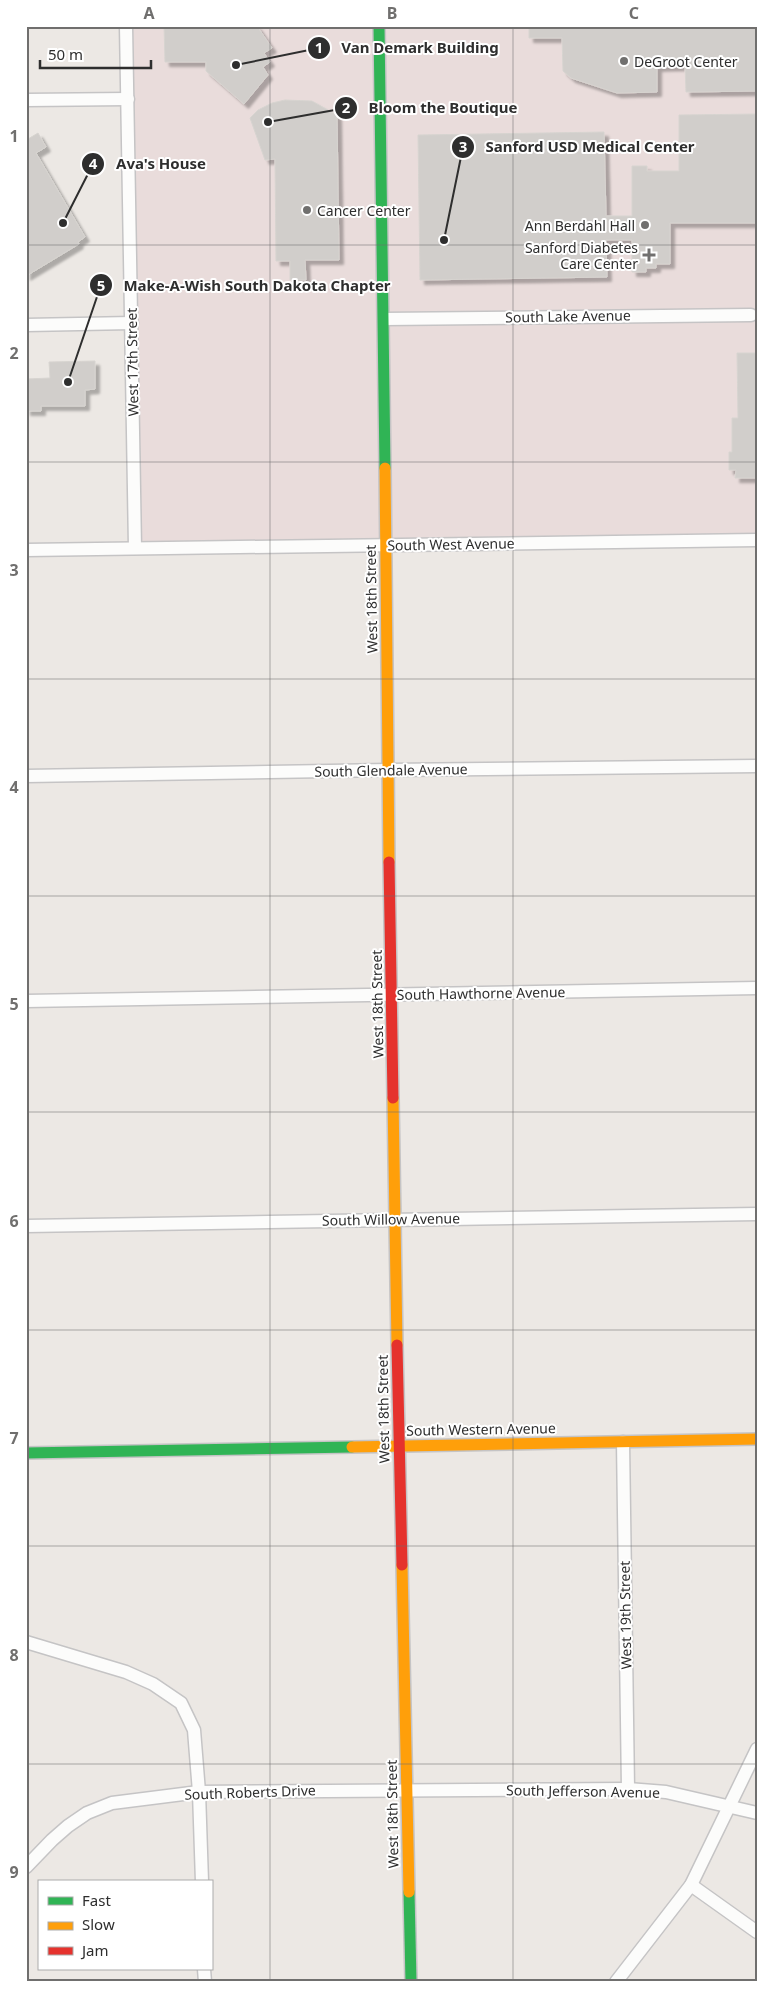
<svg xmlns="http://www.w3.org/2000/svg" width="783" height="2008" viewBox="0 0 783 2008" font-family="'Noto Sans',sans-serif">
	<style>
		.medical { fill: #e9dcdb }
		.building { fill: #d1cecb; stroke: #d7d4d0; filter: url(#shadow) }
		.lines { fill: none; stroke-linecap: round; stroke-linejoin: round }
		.street-casing { stroke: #c5c4c5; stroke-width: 15 }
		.fast-casing { stroke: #c5c4c5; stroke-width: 14 }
		.slow-casing { stroke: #c5c4c5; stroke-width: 14 }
		.jam-casing { stroke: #c5c4c5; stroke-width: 14 }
		.street { stroke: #fcfcfb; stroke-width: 12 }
		.fast { stroke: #30b455; stroke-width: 11 }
		.slow { stroke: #ff9f0a; stroke-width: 11 }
		.jam { stroke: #e5322d; stroke-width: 11 }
		.grid { fill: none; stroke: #706f6e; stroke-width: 1; stroke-opacity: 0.55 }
		.poi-dot { fill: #706f6e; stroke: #fff; stroke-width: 2 }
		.labels { text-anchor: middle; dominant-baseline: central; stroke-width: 4; stroke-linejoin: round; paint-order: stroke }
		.poi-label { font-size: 14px; fill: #2e2e2e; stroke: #fff; text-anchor: start }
		.street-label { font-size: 14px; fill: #2e2e2e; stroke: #fff }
		.leader { fill: none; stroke: #2e2e2e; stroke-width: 2 }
		.callout-dot { fill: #2e2e2e; stroke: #fff; stroke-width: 2 }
		.mark-label { font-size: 15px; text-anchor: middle; font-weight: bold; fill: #fff }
		.callout-label { font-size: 15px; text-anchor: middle; font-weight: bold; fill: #2e2e2e; stroke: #fff; stroke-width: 4; stroke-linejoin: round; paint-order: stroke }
		.neatline { fill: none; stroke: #706f6e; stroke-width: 2 }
		.grid-label { font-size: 16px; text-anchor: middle; font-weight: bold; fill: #706f6e }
	</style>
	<defs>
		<filter id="shadow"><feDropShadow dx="4.5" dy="4.5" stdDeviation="1" flood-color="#0004"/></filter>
	</defs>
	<rect width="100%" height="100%" fill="#ece8e4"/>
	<path class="medical" d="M 126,26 L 757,26 L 757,540 L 135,548 Z"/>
	<g class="building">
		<path d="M 164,26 L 257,26 L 272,48 L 264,53 L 270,62 L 263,67 L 268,75 L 244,104 L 206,71 L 206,62 L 165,62 Z"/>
		<path d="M 529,26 L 757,26 L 757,91 L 686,92 L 685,66 L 657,67 L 657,92 L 617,93 L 571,78 L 563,71 L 562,38 L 529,38 Z"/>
		<path d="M 285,100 L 312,101 L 337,115 L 339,260 L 305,260 L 306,280 L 290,280 L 290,261 L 276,261 L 275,159 L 265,160 L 250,118 L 258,110 L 272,103 Z"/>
		<path d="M 757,114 L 757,223 L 670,223 L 670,264 L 656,264 L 656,268 L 646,268 L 646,272 L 632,272 L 632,240 L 606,240 L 607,277 L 420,280 L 418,135 L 604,132 L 606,216 L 632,216 L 632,166 L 647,166 L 647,171 L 679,171 L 679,115 Z"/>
		<path d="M 38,133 L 46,147 L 36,153 L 85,237 L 78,242 L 79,244 L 26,276 L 26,136 L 28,139 Z"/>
		<path d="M 737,353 L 757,353 L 757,478 L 735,478 L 736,470 L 729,470 L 729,452 L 732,452 L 732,418 L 738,418 Z"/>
		<path d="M 95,361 L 95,389 L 85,390 L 85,406 L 41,406 L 41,411 L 26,411 L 26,379 L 50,378 L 49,362 Z"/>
	</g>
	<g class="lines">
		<defs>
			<g id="street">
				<path d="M 126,26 L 135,548"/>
				<path d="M 26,100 L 128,99"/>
				<path d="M 384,319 L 751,315"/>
				<path d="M 26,325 L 132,323"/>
				<path d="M 26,550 L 757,540"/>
				<path d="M 26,776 L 388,770 L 757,766"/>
				<path d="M 26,1001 L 757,988"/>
				<path d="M 26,1226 L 757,1214"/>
				<path d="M 623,1442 L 628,1789"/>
				<path d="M 26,1642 L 126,1672 L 153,1684 L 181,1703 L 194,1730 L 199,1792 L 202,1882"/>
				<path d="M 26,1867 L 52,1840 L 68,1826 L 87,1813 L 112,1803 L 199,1792 L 628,1789 L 666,1792 L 757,1813"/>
				<path d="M 691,1885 L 757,1932"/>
				<path d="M 204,1969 L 205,1982"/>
				<path d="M 616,1982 L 691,1885 L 757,1749"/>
			</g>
			<g id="fast">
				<path d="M 379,26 L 385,468"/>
				<path d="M 26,1453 L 352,1447"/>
				<path d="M 409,1892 L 411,1982"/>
			</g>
			<g id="slow">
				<path d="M 385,468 L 389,862"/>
				<path d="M 393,1098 L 397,1345"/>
				<path d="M 352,1447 L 757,1439"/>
				<path d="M 402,1565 L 409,1892"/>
			</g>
			<g id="jam">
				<path d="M 389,862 L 393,1098"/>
				<path d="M 397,1345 L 402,1565"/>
			</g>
		</defs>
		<use href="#street" class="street-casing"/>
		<use href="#fast" class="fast-casing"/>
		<use href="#slow" class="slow-casing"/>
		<use href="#jam" class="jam-casing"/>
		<use href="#street" class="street"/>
		<use href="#fast" class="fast"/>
		<use href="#slow" class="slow"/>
		<use href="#jam" class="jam"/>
	</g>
	<path class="grid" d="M 270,26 L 270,1982M 513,26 L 513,1982M 26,245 L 757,245M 26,462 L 757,462M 26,679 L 757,679M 26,896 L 757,896M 26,1112 L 757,1112M 26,1330 L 757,1330M 26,1546 L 757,1546M 26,1764 L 757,1764"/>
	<g class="poi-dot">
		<circle cx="624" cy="61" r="5"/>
		<circle cx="307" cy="210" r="5"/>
		<circle cx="645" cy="225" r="5"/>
		<path d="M646.5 247.5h5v5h5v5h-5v5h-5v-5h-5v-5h5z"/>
	</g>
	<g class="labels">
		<g class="poi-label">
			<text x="634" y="61">DeGroot Center</text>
			<text x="317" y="210">Cancer Center</text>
			<text x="635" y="225" text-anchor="end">Ann Berdahl Hall</text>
			<text x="638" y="247" text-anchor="end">Sanford Diabetes<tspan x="638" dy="16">Care Center</tspan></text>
		</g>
		<g class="street-label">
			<text transform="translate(568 316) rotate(-1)">South Lake Avenue</text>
			<text transform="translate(132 362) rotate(-91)">West 17th Street</text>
			<text transform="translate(451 544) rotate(-1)">South West Avenue</text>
			<text transform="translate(371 599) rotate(-91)">West 18th Street</text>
			<text transform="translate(391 770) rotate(-1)">South Glendale Avenue</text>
			<text transform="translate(481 993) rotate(-1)">South Hawthorne Avenue</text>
			<text transform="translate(377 1004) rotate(-91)">West 18th Street</text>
			<text transform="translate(391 1219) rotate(-1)">South Willow Avenue</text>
			<text transform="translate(383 1409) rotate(-91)">West 18th Street</text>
			<text transform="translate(481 1429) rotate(-1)">South Western Avenue</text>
			<text transform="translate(625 1615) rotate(-91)">West 19th Street</text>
			<text transform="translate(583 1791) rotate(1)">South Jefferson Avenue</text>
			<text transform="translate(250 1792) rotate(-2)">South Roberts Drive</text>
			<text transform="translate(392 1814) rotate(-91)">West 18th Street</text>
		</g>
	</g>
	<path class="leader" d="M236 65L319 48M268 122L346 108M444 240L463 147M63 223L93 164M68 382L101 285"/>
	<g class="callout-dot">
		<circle cx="236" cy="65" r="5"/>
		<circle cx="268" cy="122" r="5"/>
		<circle cx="444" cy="240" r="5"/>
		<circle cx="63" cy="223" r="5"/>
		<circle cx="68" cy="382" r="5"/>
		<circle cx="319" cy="48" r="12"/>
		<circle cx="346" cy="108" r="12"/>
		<circle cx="463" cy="147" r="12"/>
		<circle cx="93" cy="164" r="12"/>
		<circle cx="101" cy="285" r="12"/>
	</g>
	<g class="mark-label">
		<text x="319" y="53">1</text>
		<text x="346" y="113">2</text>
		<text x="463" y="152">3</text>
		<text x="93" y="169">4</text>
		<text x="101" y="291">5</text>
	</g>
	<g class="callout-label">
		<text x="420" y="53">Van Demark Building</text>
		<text x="443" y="113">Bloom the Boutique</text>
		<text x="590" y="152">Sanford USD Medical Center</text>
		<text x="161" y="169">Ava's House</text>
		<text x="257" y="291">Make-A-Wish South Dakota Chapter</text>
	</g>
	<rect width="783" height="2008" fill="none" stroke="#ffffff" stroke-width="55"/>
	<rect x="38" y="1880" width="175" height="90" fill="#ffffff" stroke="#ababab"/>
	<rect x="48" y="1897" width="25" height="8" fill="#30b455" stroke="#ababab"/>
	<text x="82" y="1906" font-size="15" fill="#2e2e2e">Fast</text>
	<rect x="48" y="1922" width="25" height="8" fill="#ff9f0a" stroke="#ababab"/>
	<text x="82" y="1930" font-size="15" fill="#2e2e2e">Slow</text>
	<rect x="48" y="1947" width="25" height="8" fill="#e5322d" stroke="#ababab"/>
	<text x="82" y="1956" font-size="15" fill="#2e2e2e">Jam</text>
	<path d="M40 60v8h111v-8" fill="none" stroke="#2e2e2e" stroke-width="2.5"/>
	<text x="48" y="60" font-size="15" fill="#2e2e2e" stroke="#ffffff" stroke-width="4" paint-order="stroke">50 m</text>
	<rect x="28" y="28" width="728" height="1952" class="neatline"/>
	<g class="grid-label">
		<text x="149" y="19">A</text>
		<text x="392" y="19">B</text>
		<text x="634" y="19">C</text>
		<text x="14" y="142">1</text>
		<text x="14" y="359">2</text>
		<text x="14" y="576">3</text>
		<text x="14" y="793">4</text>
		<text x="14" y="1010">5</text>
		<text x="14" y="1227">6</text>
		<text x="14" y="1444">7</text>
		<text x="14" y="1661">8</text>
		<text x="14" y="1878">9</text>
	</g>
</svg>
